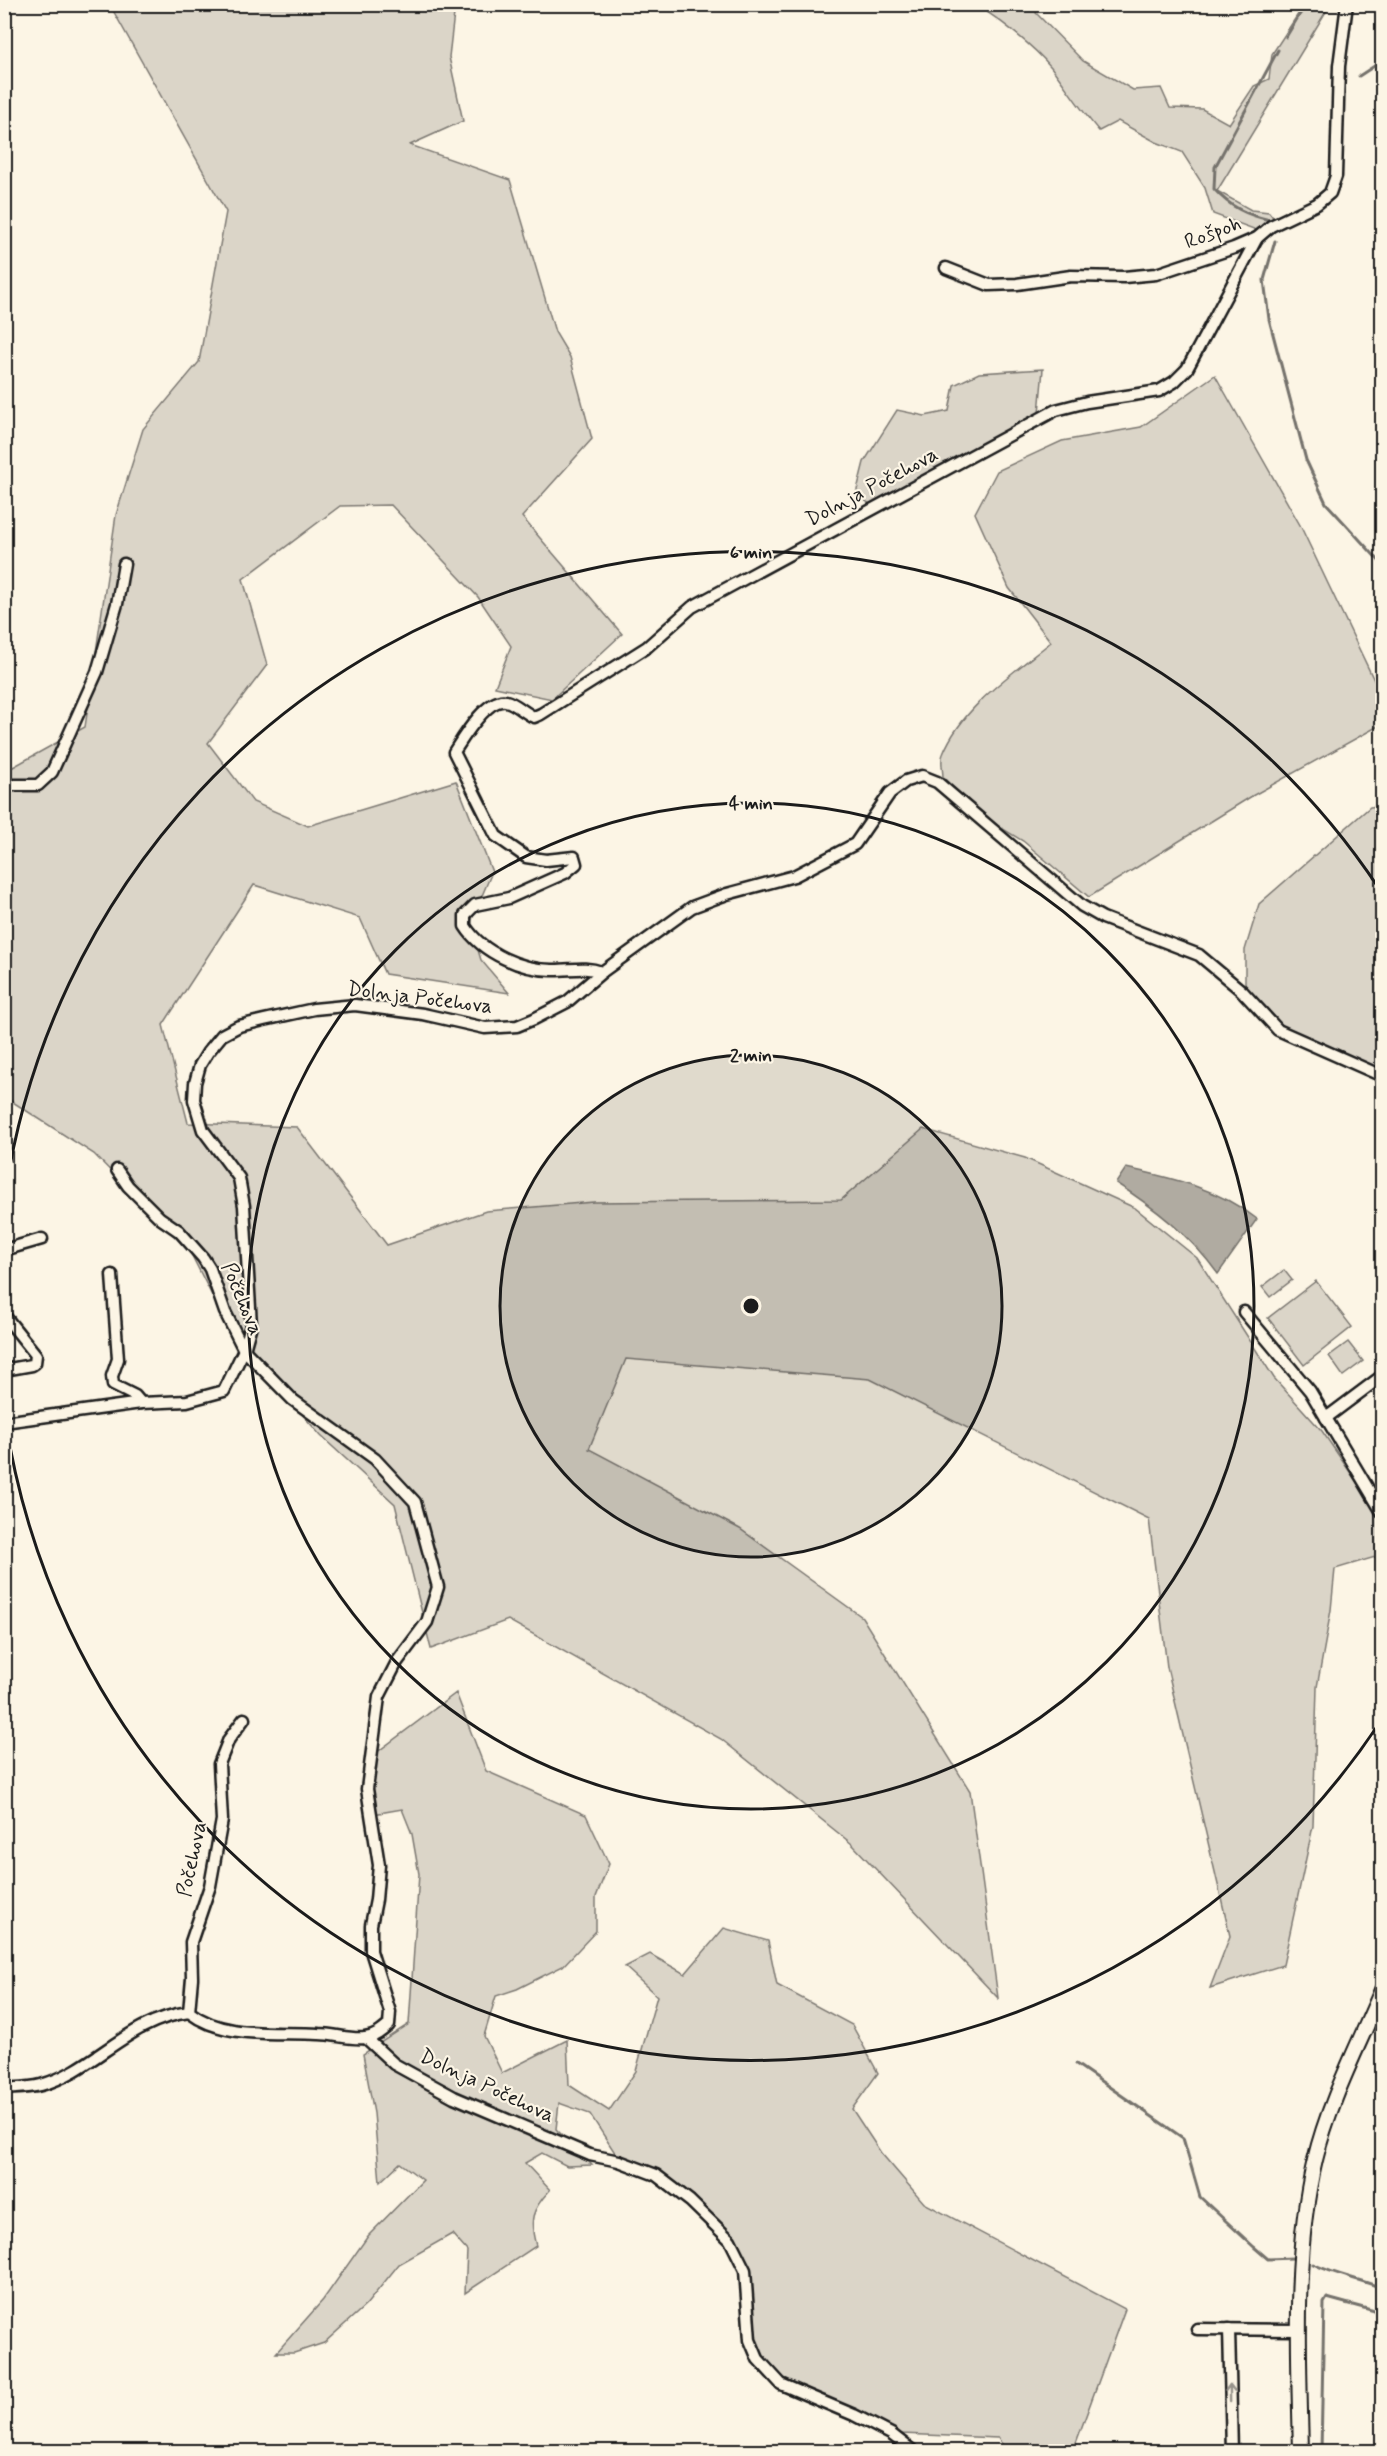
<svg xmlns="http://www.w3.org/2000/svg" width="1387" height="2456" viewBox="0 0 1387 2456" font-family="Mynerve,sans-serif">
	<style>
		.green { fill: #dbd5c8; stroke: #7c7872; stroke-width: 1.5 }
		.water { fill: #b0aba1; stroke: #75726c; stroke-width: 1.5 }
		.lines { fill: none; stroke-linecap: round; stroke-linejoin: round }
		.stream { stroke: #75726c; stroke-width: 3 }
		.minor-casing { stroke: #1c1c1c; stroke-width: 15 }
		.major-casing { stroke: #1c1c1c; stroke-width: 18 }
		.minor { stroke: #fcf5e5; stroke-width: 10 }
		.major { stroke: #fcf5e5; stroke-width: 14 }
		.oneway { stroke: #97938b }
		.ring { fill: none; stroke: #1c1c1c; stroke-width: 3 }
		.labels { text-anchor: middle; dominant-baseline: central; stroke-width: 4.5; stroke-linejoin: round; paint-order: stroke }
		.street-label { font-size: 21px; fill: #1c1c1c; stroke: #fcf5e5 }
		.centre { fill: #1c1c1c; stroke: #fcf5e5; stroke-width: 3 }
		.ring-label { font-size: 18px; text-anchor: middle; font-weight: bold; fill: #1c1c1c; stroke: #fcf5e5; stroke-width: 4.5; stroke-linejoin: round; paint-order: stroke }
	</style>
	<rect width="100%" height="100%" fill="#fcf5e5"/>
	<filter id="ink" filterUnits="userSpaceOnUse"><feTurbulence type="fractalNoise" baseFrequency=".0167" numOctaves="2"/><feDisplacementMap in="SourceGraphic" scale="12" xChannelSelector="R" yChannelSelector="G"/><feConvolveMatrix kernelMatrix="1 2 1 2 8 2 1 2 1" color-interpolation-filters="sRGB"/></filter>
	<g filter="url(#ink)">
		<g class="green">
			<path d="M 110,5 L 455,5 L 449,57 L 463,121 L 410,145 L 510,180 L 555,332 L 570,357 L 592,439 L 522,517 L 622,634 L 552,699 L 495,687 L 511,646 L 478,597 L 391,505 L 340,506 L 243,579 L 267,665 L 208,743 L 253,802 L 308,826 L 456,781 L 492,872 L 470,924 L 481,960 L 509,993 L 385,974 L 360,918 L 254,885 L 163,1025 L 188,1123 L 297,1127 L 387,1245 L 486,1211 L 594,1202 L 841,1200 L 923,1129 L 1025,1158 L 1135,1208 L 1197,1258 L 1274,1378 L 1322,1431 L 1382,1519 L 1382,1555 L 1335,1569 L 1331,1610 L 1317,1687 L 1313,1826 L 1283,1965 L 1210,1988 L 1230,1936 L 1167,1667 L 1149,1519 L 870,1379 L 626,1359 L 589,1449 L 740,1529 L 862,1617 L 970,1791 L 998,1998 L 852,1844 L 721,1739 L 508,1620 L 431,1649 L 395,1504 L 321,1436 L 231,1333 L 190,1252 L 94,1154 L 5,1097 L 4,760 L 13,767 L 85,727 L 116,515 L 143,429 L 199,362 L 226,212 Z"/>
			<path d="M 974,5 L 1041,5 L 1036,13 L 1083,61 L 1133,90 L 1161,88 L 1170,108 L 1202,109 L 1229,124 L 1254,86 L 1269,79 L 1272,54 L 1304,5 L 1330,5 L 1217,191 L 1251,210 L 1269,212 L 1275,220 L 1259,231 L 1213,214 L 1205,188 L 1182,152 L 1156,142 L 1118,121 L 1099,131 C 1081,110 1067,88 1051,67 C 1036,49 995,14 974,5 Z"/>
			<path d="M 1043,369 L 1039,413 L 870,504 L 856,494 L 864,462 L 897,410 L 925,416 L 949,411 L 954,385 L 979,373 Z"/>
			<path d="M 1215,375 L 1300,525 L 1382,697 L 1382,724 L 1252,796 L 1089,897 L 1023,841 L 980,815 L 943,777 C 943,770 940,760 943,754 C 962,707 1013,673 1051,642 L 1009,588 L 975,513 L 997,471 L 1062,441 L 1141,427 Z"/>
			<path d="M 1382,806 L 1382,1072 L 1280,1027 L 1245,989 L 1245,950 L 1259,904 L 1370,807 Z"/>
			<path d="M 1284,1270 L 1292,1280 L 1270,1297 L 1262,1287 Z"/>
			<path d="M 1316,1281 L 1352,1327 L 1304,1365 L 1268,1318 Z"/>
			<path d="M 1348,1342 L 1363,1361 L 1343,1376 L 1329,1356 Z"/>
			<path d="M 456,1693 L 486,1771 L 586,1815 L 609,1864 L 596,1897 L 596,1931 L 563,1966 L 517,1989 L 496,1996 L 484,2036 L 502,2073 L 567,2040 L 569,2085 L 609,2111 L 636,2071 L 657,1996 L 625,1967 L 650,1954 L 685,1974 L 724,1928 L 768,1941 L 777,1985 L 852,2025 L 878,2073 L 852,2109 L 881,2153 L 924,2203 L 1125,2309 L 1073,2451 L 1006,2451 L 998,2438 L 901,2434 L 858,2410 L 782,2382 L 760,2357 L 752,2339 L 748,2269 L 691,2200 L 619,2159 L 590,2114 L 559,2103 L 556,2129 L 592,2165 L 567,2166 L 542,2153 L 525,2163 L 550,2190 C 531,2210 529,2220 536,2246 L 465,2293 L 467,2251 L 452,2234 L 399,2264 L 366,2305 L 324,2343 L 294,2353 L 276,2353 L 323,2300 L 368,2236 L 423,2180 L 400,2163 L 380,2182 L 374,2113 L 363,2054 L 409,2024 L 419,1874 L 412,1834 L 402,1809 L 373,1814 L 372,1783 L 376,1753 Z"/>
		</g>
		<path class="water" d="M 1126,1168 C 1173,1178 1219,1189 1257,1219 L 1218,1274 C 1191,1236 1155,1208 1116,1183 Z"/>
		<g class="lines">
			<g class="stream">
				<path d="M 1286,37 L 1306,4"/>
				<path d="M 1359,76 L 1382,61"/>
				<path d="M 1270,220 C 1247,215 1230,207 1214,189 L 1215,167 L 1278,50"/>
				<path d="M 1275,241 L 1264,280 L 1269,319 L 1306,460 L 1326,503 L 1382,564"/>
				<path d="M 1076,2064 L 1183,2138 L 1200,2197 L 1254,2247 L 1268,2259 L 1293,2258"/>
				<path d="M 1313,2264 C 1336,2275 1359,2279 1382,2288"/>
				<path d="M 1321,2452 L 1324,2303 L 1327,2298 L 1382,2313"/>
			</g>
			<defs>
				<g id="minor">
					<path d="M 946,268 L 989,285 L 1017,284 L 1071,276 L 1124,277 L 1156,274 L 1234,248 L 1257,238 L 1271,226 L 1317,204 L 1330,193 L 1336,176 L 1339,66 L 1347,4"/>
					<path d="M 4,785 L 38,785 L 52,772 L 97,672 L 117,604 L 124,564"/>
					<path d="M 602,972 C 585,966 572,970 555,970 C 523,971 482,953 465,926 L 465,915 L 475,905 L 509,898 L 565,873 L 576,864 L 574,857 L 546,860 L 526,857 L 496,836 L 454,752 C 463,738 487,697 506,701 C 515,703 525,713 534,717 L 541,714 L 647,647 L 692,607 L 1056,410 L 1087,402 L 1159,391 L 1174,382 L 1187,369 L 1257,238"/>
					<path d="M 4,1250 L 42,1239"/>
					<path d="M 112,1275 L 118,1359 L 112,1376 L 113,1385 L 135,1396 L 141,1403"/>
					<path d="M 1244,1312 L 1310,1391 L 1382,1512"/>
					<path d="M 4,1315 L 36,1355 L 35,1363 L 32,1365 L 4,1370"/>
					<path d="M 1326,1418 L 1382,1376"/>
					<path d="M 4,1422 L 141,1403 L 187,1401 L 224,1391 L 244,1350 L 251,1325 L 244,1206 L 239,1178 L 203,1130 L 194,1100 L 195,1083 L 200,1065 L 208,1052 L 222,1035 L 239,1026 L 264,1020 L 314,1009 L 355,1005 L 423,1014 L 485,1028 L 517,1026 L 534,1019 L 567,1002 L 602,972 L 692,907 L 727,894 L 794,876 L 855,844 L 890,793 L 906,781 L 922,776 L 937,782 L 1082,906 L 1103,918 L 1199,955 L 1242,991 L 1278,1030 L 1382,1076"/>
					<path d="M 189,2012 L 192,1978 L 191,1942 L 210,1886 L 222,1820 L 219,1764 L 229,1739 L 244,1719"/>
					<path d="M 366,2038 L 394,2064 L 454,2097 L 590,2155 L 619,2161 L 656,2175 L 690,2201 L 730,2240 L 745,2270 L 750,2340 L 758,2359 L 781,2384 L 854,2415 L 891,2434 L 914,2452"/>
					<path d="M 4,2089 C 16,2088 30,2088 41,2085 C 95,2070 127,2020 189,2012 C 225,2040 277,2031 319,2034 C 334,2034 351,2040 365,2038 C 375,2037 382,2031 389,2025 L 390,2012 L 371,1951 L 371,1925 L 376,1900 L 379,1865 L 367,1789 L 379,1697 L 397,1662 L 427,1622 L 438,1587 L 415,1502 L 375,1459 L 293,1400 L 244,1350 L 225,1312 L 210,1269 L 203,1258 L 179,1231 L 160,1218 L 128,1186 L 117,1170"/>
					<path d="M 1197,2329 L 1300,2330"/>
					<path d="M 1229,2329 L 1232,2452"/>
				</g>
				<path id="major" d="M 1301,2452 C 1299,2357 1293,2251 1315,2160 C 1329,2101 1359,2045 1382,1990"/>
			</defs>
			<use href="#minor" class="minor-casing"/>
			<use href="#major" class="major-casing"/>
			<use href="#minor" class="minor"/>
			<use href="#major" class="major"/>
		</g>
		<defs><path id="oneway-shaft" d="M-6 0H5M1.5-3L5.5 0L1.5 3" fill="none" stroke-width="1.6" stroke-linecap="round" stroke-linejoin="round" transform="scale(1.5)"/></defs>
		<use class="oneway" href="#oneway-shaft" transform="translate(1230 2393) rotate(-91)"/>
	</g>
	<circle cx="751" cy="1306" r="251" fill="#1c1c1c" fill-opacity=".12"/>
	<g class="ring">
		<circle cx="751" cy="1306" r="251"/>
		<circle cx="751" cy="1306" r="503"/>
		<path d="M1380 1722A754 754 0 0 1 5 1417M5 1195A754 754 0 0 1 1380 890"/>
	</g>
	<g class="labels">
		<g class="street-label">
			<text transform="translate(1213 233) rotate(-20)">Rošpoh</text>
			<text transform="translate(872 487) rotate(-28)">Dolnja Počehova</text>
			<text transform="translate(420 998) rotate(7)">Dolnja Počehova</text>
			<text transform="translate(242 1299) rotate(67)">Počehova</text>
			<text transform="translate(192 1859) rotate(-78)">Počehova</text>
			<text transform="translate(487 2086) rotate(25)">Dolnja Počehova</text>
		</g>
	</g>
	<circle cx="751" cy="1306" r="9" class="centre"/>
	<g class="ring-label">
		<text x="751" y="558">6 min</text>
		<text x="751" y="809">4 min</text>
		<text x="751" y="1061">2 min</text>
	</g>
	<rect width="1387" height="2456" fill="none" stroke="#fcf5e5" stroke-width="24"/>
	<rect x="12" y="12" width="1363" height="2432" fill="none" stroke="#1c1c1c" stroke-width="2" filter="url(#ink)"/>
</svg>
